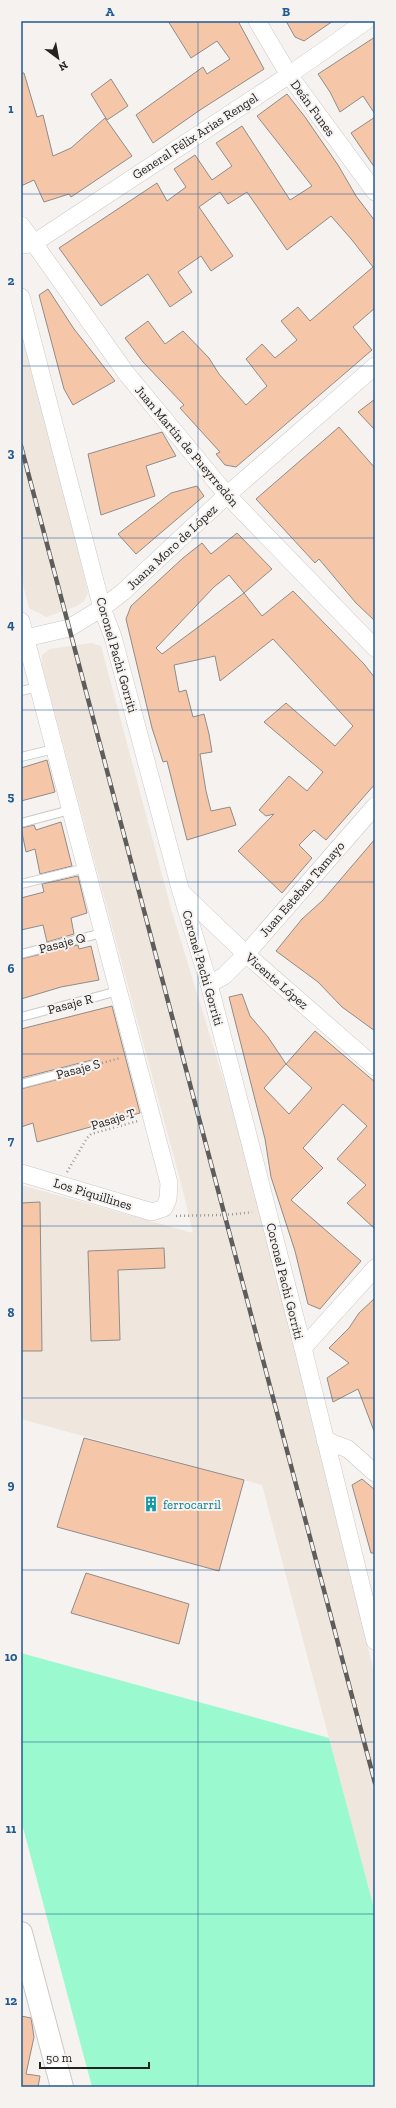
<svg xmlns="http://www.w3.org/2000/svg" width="396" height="2108" viewBox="0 0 396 2108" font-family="'Zilla Slab',serif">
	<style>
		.built { fill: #efe6de }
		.green { fill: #9af9cf }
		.building { fill: #f5c7a8; stroke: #8f8c8a; fill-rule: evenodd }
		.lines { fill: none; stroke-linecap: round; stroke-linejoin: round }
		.lane-casing { stroke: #cbc9c6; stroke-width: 10 }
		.street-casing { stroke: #cbc9c6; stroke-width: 18 }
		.secondary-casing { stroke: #cbc9c6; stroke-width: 24 }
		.path { stroke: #9a9897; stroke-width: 2.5; stroke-dasharray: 1 3; stroke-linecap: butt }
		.lane { stroke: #fff; stroke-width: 8 }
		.street { stroke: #fff; stroke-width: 17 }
		.secondary { stroke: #fff; stroke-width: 22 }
		.rail-casing { stroke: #5e5d5b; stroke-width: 4.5 }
		.rail { stroke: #f5f2f0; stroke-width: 3; stroke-dasharray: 9; stroke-linecap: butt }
		.grid { fill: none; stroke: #205a91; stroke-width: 1; stroke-opacity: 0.55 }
		.labels { text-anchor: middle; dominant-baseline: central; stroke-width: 4; stroke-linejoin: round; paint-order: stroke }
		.street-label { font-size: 13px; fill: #242322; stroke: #f5f2f0 }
		.culture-label { font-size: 13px; fill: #0d838f; stroke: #f5f2f0; text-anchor: start }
		.neatline { fill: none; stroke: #205a91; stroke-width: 1.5 }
		.grid-label { font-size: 13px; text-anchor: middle; font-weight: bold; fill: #205a91 }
	</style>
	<rect width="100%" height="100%" fill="#f5f2f0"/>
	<g class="built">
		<path d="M 21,306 L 88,593 L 84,601 L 77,606 L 46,617 L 29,608 L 21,577 Z"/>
		<path d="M 91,643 L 101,646 L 172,912 L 247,1156 L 375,1676 L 375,1912 L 262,1485 L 21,1419 L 21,1185 L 193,1233 L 184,1195 L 42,665 L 42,655 L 50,649 Z"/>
	</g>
	<path class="green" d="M 21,1653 L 329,1738 L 375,1912 L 375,2087 L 92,2087 L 21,1820 Z"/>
	<g class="building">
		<path d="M 168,21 L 238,21 L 264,69 L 200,110 L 153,143 L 136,115 L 203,67 L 207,74 L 230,59 L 217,41 L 191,58 Z"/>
		<path d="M 286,21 L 333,21 L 304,41 L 295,37 Z"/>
		<path d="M 375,37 L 375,114 L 363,96 L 340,112 L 330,92 L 318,74 Z"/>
		<path d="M 21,73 L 24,73 L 37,117 L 43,115 L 53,156 L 71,148 L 105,118 L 132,156 L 71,197 L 69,194 L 44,202 L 34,180 L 21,186 Z"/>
		<path d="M 111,79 L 128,106 L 107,120 L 91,94 Z"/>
		<path d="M 287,94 L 305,117 L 338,165 L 356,196 L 375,221 L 375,308 L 353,327 L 372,350 L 236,467 L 225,465 L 216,454 L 220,452 L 180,408 L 184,405 L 143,362 L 125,338 L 148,321 L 165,344 L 183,331 L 209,358 L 219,374 L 246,405 L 267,386 L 246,359 L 262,344 L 275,358 L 297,340 L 281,321 L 298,307 L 310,321 L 373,267 L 352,240 L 331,216 L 287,250 L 247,192 L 228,204 L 220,192 L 199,207 L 233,256 L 211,271 L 201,256 L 178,272 L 192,292 L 170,307 L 148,274 L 101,306 L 59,248 L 157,183 L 167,201 L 186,187 L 174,169 L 195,155 L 212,180 L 232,166 L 216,143 L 242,126 L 290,200 L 312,186 L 257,116 Z"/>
		<path d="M 375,117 L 375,168 L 351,133 Z"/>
		<path d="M 48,289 L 74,329 L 115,381 L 73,405 L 64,389 L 39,295 Z"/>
		<path d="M 375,399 L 375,430 L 358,412 Z"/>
		<path d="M 339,427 L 375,468 L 375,621 L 356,603 L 319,559 L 315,563 L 256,499 Z"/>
		<path d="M 162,432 L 176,456 L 146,466 L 155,496 L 101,515 L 88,454 Z"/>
		<path d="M 197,486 L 204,496 L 136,554 L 118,534 L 171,493 Z"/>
		<path d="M 237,533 L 272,569 L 244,593 L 262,616 L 293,591 L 364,664 L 375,678 L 375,784 L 326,840 L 314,830 L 299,845 L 312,858 L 282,893 L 238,851 L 274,814 L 266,816 L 259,810 L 289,776 L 307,791 L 323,772 L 264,722 L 286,703 L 335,746 L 353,726 L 273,639 L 220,681 L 215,656 L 174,665 L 179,692 L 186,690 L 193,717 L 204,714 L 209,734 L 212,752 L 200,754 L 206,791 L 211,811 L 230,807 L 236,825 L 187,840 L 167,761 L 163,762 L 152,728 L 126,619 L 131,606 L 183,558 L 202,543 L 211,554 ZM 229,575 L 244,593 L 162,654 L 156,648 L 214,587 Z"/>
		<path d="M 47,760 L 55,792 L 21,801 L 21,768 Z"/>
		<path d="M 61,822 L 72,866 L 40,874 L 35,849 L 26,852 L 21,828 L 34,825 L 36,830 Z"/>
		<path d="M 375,839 L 375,1031 L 342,1007 L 318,982 L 276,951 L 302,919 L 323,900 Z"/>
		<path d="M 78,876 L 87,913 L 71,918 L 74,934 L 47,942 L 43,925 L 21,930 L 21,898 L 44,892 L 42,884 Z"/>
		<path d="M 78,945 L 79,949 L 91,946 L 99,980 L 61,987 L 21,999 L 21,959 Z"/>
		<path d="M 242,994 L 250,1016 L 268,1037 L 286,1064 L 315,1031 L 375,1082 L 375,1229 L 347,1203 L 366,1185 L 337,1159 L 367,1126 L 343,1104 L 303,1148 L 323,1168 L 291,1200 L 361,1261 L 320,1309 L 308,1304 L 295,1251 L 271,1177 L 265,1139 L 229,997 ZM 286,1064 L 312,1088 L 289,1114 L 264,1088 Z"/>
		<path d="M 112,1006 L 140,1113 L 37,1142 L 33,1123 L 21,1127 L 21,1089 L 94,1070 L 98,1064 L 97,1061 L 92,1060 L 21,1078 L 21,1029 Z"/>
		<path d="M 40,1202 L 42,1351 L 21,1351 L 21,1203 Z"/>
		<path d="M 164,1248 L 165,1268 L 118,1270 L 120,1340 L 91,1341 L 88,1251 Z"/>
		<path d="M 375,1298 L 375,1431 L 374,1431 L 358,1389 L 333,1402 L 327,1378 L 349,1363 L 329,1348 L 349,1328 L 359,1313 Z"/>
		<path d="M 84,1438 L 244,1480 L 219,1571 L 57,1527 Z"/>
		<path d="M 362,1479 L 375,1490 L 375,1553 L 371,1553 L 352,1485 Z"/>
		<path d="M 86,1573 L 189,1604 L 179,1644 L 71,1613 Z"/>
		<path d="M 21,2016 L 31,2018 L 32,2024 L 34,2037 L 26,2074 L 40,2076 L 38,2087 L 21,2087 Z"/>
	</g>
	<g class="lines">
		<defs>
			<g id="lane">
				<path d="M 21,691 L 38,687"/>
				<path d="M 21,757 L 54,749"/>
				<path d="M 21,823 L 70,810"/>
				<path d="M 21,884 L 86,868"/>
				<path d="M 21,954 L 102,933"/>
				<path d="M 21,1017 L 118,991"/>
				<path d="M 21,1084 L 93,1065"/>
			</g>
			<g id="street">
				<path d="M 257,21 L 289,75 L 375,192"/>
				<path d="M 21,225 L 126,373 L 227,495 L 375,648"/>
				<path d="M 24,245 L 34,243 L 289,75 L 366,21"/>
				<path d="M 21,297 L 102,608 L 113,637 L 181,892 L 209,984 L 303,1348 L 375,1641"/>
				<path d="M 21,621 L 169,1183 L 168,1199 L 164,1208 L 152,1212 L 21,1173"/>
				<path d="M 26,638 L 69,628 L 102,608 L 123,592 L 227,495 L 375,366"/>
				<path d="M 182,893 L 246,954 L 375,1067"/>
				<path d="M 209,984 L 224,976 L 246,954 L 375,806"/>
				<path d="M 303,1348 L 375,1268"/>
				<path d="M 325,1440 L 348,1449 L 375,1473"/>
			</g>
			<path id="secondary" d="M 21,1933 L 62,2087"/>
		</defs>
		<use href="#lane" class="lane-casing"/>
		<use href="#street" class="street-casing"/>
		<use href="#secondary" class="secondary-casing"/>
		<g class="path">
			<path d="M 102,1063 L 120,1058"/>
			<path d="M 67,1172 L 87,1138 L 91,1134 L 138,1121"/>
			<path d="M 176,1216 C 202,1215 227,1216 252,1212"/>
		</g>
		<use href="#lane" class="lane"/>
		<use href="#street" class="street"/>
		<use href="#secondary" class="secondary"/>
		<defs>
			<path id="rail" d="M 21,446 L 375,1783"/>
		</defs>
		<use href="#rail" class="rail-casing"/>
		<use href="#rail" class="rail"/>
	</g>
	<path class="grid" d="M 198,21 L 198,2087M 21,194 L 375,194M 21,366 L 375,366M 21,538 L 375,538M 21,710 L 375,710M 21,882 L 375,882M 21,1054 L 375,1054M 21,1226 L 375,1226M 21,1398 L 375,1398M 21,1570 L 375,1570M 21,1742 L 375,1742M 21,1914 L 375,1914"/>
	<defs>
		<symbol id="building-bare" viewBox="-9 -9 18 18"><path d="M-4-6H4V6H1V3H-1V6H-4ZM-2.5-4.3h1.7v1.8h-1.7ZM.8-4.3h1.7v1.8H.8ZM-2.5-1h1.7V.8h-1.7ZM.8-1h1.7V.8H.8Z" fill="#0f9aa8" stroke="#f5f2f0" stroke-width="2.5" paint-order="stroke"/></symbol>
	</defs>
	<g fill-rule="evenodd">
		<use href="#building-bare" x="140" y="1493" width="22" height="22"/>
	</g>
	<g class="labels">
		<g class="street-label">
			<text transform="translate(313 108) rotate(54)">Deán Funes</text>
			<text transform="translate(195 136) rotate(-33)">General Félix Arias Rengel</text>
			<text transform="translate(187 446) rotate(50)">Juan Martín de Pueyrredón</text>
			<text transform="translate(172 547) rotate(-43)">Juana Moro de López</text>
			<text transform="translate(117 655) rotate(74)">Coronel Pachi Gorriti</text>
			<text transform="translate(302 889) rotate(-49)">Juan Esteban Tamayo</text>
			<text transform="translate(62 943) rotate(-15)">Pasaje Q</text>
			<text transform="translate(203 968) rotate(74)">Coronel Pachi Gorriti</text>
			<text transform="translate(277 981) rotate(41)">Vicente López</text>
			<text transform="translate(70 1004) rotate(-15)">Pasaje R</text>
			<text transform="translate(78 1069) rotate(-15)">Pasaje S</text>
			<text transform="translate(113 1119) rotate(-17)">Pasaje T</text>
			<text transform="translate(93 1194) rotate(17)">Los Piquillines</text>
			<text transform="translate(285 1281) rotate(76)">Coronel Pachi Gorriti</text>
		</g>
		<g class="culture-label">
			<text x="163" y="1504">ferrocarril</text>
		</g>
	</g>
	<rect width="396" height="2108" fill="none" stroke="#f5f2f0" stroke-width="44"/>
	<g transform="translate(58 58) rotate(148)" stroke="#f5f2f0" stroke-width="3" paint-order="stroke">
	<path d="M0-3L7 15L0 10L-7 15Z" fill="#242322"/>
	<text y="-6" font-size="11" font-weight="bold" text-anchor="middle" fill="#242322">N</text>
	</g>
	<path d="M40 2062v6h109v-6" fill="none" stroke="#242322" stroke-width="2"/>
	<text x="46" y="2062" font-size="12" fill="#242322" stroke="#f5f2f0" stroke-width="3" paint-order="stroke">50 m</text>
	<rect x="22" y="22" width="352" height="2064" class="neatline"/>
	<g class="grid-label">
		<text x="110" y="16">A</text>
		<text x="286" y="16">B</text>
		<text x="11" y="113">1</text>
		<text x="11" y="285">2</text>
		<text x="11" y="457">3</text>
		<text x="11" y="629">4</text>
		<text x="11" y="801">5</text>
		<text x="11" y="973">6</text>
		<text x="11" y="1145">7</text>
		<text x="11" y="1317">8</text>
		<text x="11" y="1489">9</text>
		<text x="11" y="1661">10</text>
		<text x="11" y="1833">11</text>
		<text x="11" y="2005">12</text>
	</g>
</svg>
